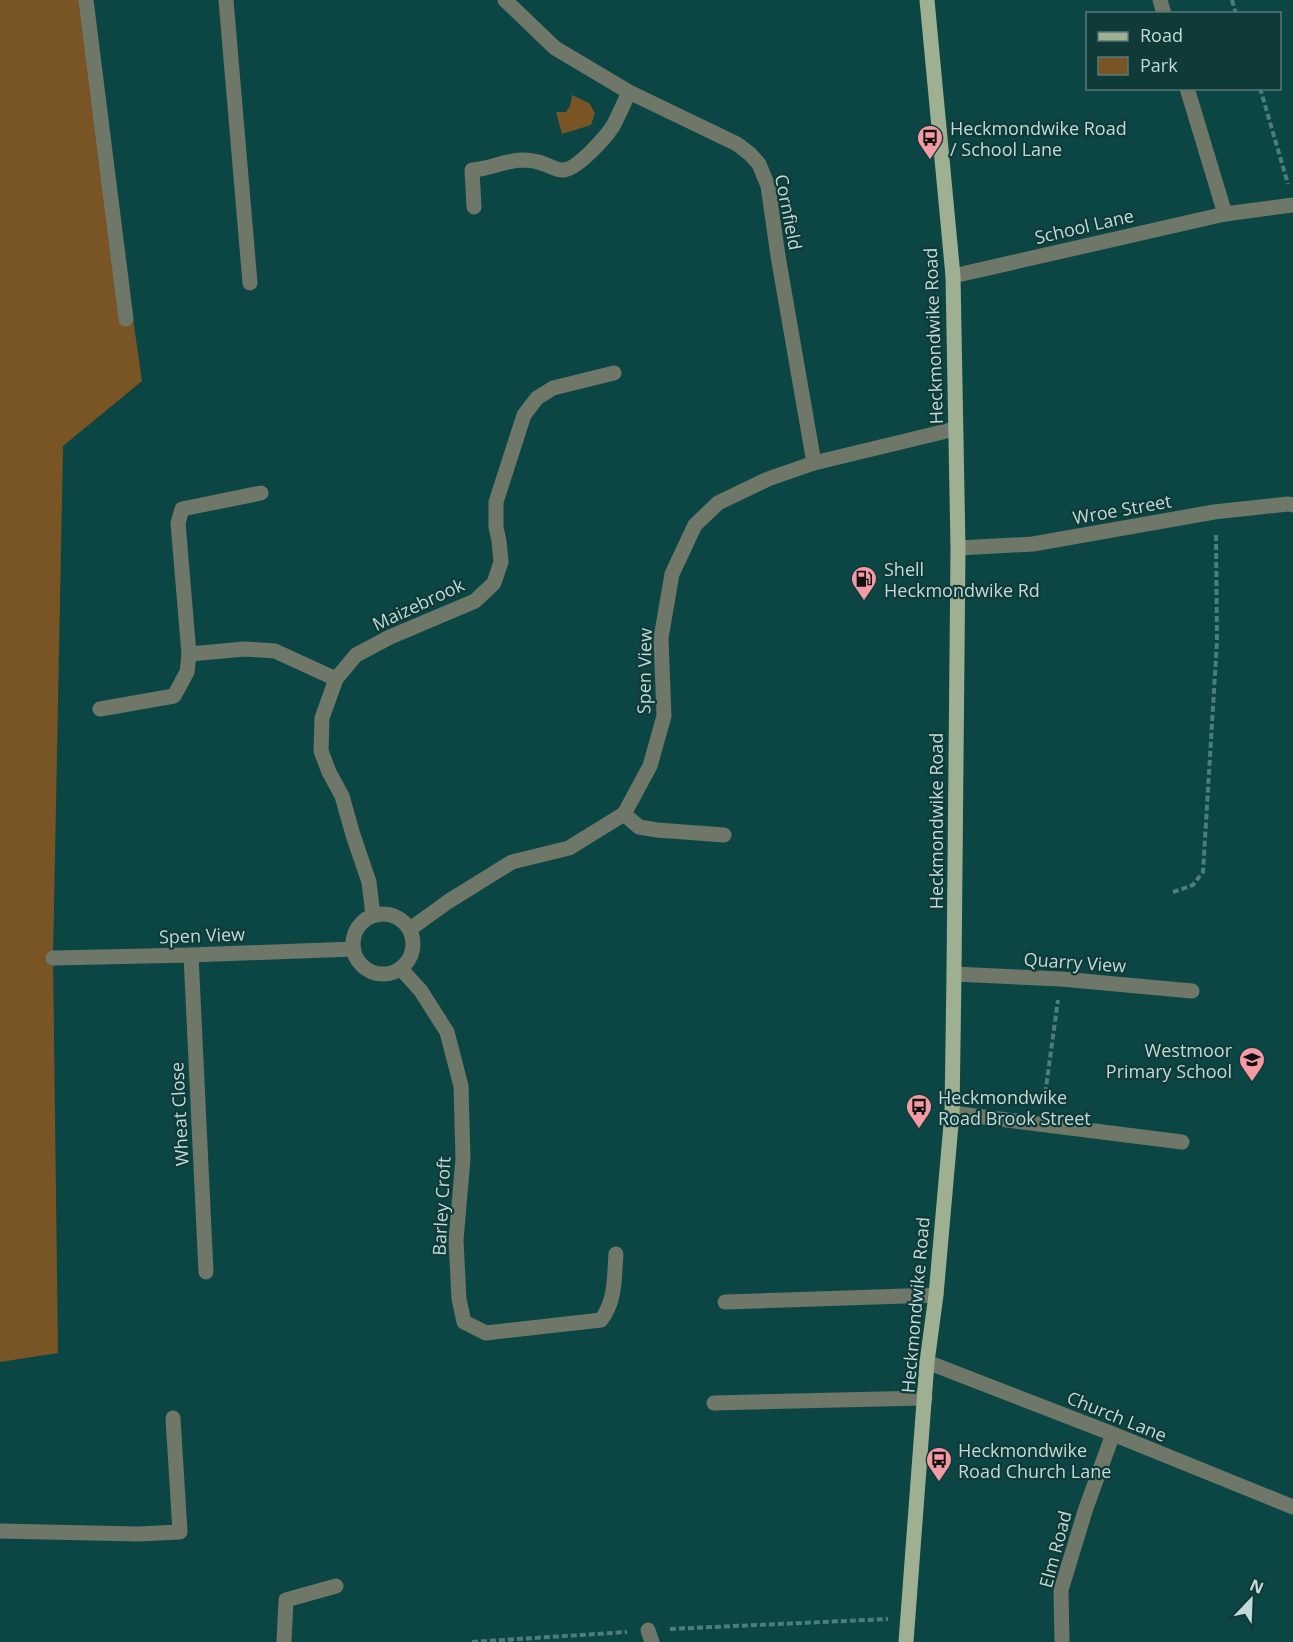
<svg xmlns="http://www.w3.org/2000/svg" width="1293" height="1642" viewBox="0 0 1293 1642" font-family="'Open Sans',sans-serif">
	<style>
		.green { fill: #795525 }
		.lines { fill: none; stroke-linecap: round; stroke-linejoin: round }
		.path { stroke: #4d7c7a; stroke-width: 4; stroke-dasharray: 6 3; stroke-linecap: butt }
		.minor { stroke: #6e7768; stroke-width: 15 }
		.major { stroke: #9eb091; stroke-width: 15 }
		.labels { text-anchor: middle; dominant-baseline: central; stroke-width: 4.5; stroke-linejoin: round; paint-order: stroke }
		.poi-label { font-size: 18px; fill: #c0dbd9; stroke: #103a38; text-anchor: start }
		.street-label { font-size: 18px; fill: #c0dbd9; stroke: #103a38 }
	</style>
	<rect width="100%" height="100%" fill="#0b4644"/>
	<g class="green">
		<path d="M 0,0 L 87,0 L 142,381 L 63,446 L 53,958 L 58,1353 L 0,1362 Z"/>
		<path d="M 572,95 L 589,103 L 595,113 L 591,125 L 562,134 L 556,112 L 566,112 L 570,106 Z"/>
	</g>
	<g class="lines">
		<g class="path">
			<path d="M 1232,0 L 1236,14"/>
			<path d="M 1260,88 L 1288,184"/>
			<path d="M 1173,892 L 1193,885 L 1203,872 L 1217,641 L 1216,534"/>
			<path d="M 1044,1102 L 1058,1000"/>
			<path d="M 670,1629 L 888,1619"/>
			<path d="M 472,1642 L 627,1632"/>
		</g>
		<g class="minor">
			<path d="M 86,0 L 126,319"/>
			<path d="M 226,0 L 250,283"/>
			<path d="M 505,0 L 555,48 L 629,92 L 737,144 L 750,154 L 759,164 L 768,186 L 778,256 L 814,463"/>
			<path d="M 1160,0 L 1164,14"/>
			<path d="M 1187,88 L 1225,214"/>
			<path d="M 474,207 L 472,170 C 489,169 504,161 521,160 C 529,160 537,161 544,164 C 550,166 556,170 562,170 C 576,171 605,138 613,126 C 619,115 624,103 629,92"/>
			<path d="M 953,276 L 1225,214 L 1293,205"/>
			<path d="M 958,548 L 1033,544 L 1214,512 L 1288,504 L 1293,505"/>
			<path d="M 189,654 L 245,649 L 275,651 L 336,679"/>
			<path d="M 100,709 L 174,696 L 187,672 L 189,654 L 178,523 L 182,509 L 261,493"/>
			<path d="M 624,814 L 639,827 L 657,830 L 724,835"/>
			<circle cx="383" cy="944" r="30"/>
			<path d="M 373,915 L 369,882 L 353,835 L 342,796 L 329,772 L 321,751 L 322,718 L 336,679 L 356,655 L 390,637 L 475,601 L 494,583 L 501,562 L 499,541 L 496,527 L 496,502 L 524,415 L 537,398 L 553,388 L 614,373"/>
			<path d="M 410,929 L 449,901 L 512,862 L 569,848 L 624,814 L 650,766 L 664,716 L 661,638 L 672,574 L 695,525 L 718,503 L 768,479 L 814,463 L 955,429"/>
			<path d="M 191,955 L 206,1272"/>
			<path d="M 53,958 L 191,955 L 353,949"/>
			<path d="M 401,969 L 421,991 L 447,1032 L 461,1086 L 463,1159 L 456,1240 L 459,1299 L 464,1322 L 486,1333 L 601,1320 C 616,1300 614,1278 616,1254"/>
			<path d="M 954,974 L 1061,979 L 1192,991"/>
			<path d="M 952,1113 L 1182,1142"/>
			<path d="M 725,1302 L 936,1295"/>
			<path d="M 927,1362 L 1113,1434 L 1293,1507"/>
			<path d="M 714,1403 L 925,1398"/>
			<path d="M 0,1531 L 138,1534 L 180,1532 L 173,1418"/>
			<path d="M 648,1630 L 652,1642"/>
			<path d="M 284,1642 L 286,1600 L 336,1586"/>
			<path d="M 1062,1642 L 1061,1590 L 1086,1508 L 1113,1434"/>
		</g>
		<path class="major" d="M 906,1642 L 927,1362 L 936,1295 L 952,1113 L 954,974 L 958,548 L 953,276 L 927,0"/>
	</g>
	<defs>
		<symbol id="bus-pin" viewBox="-11 -11 22 30"><path d="M0 17L-7.5 6A9.5 9.5 0 1 1 7.5 6Z" fill="#f49aa5" stroke="#103a38"/><path d="M-5-6H5V4H4V6H2V4H-2V6H-4V4H-5ZM-3.5-4V0h7V-4ZM-3.5 1.2v1.5H-2V1.2ZM2 1.2v1.5H3.5V1.2Z" fill="#111"/></symbol>
		<symbol id="fuel-pin" viewBox="-11 -11 22 30"><path d="M0 17L-7.5 6A9.5 9.5 0 1 1 7.5 6Z" fill="#f49aa5" stroke="#103a38"/><path d="M-5.5-6h7V0h2V4h1.3V-2.5L3-4.5l.8-.8L6-3V5H2.5V1h-1V6h-7ZM-4.2-4.7v3.2H.2V-4.7Z" fill="#111"/></symbol>
		<symbol id="school-pin" viewBox="-11 -11 22 30"><path d="M0 17L-7.5 6A9.5 9.5 0 1 1 7.5 6Z" fill="#f49aa5" stroke="#103a38"/><path d="M0-5L7-2L0 1L-7-2ZM-4 1L0 2.5L4 1V4Q0 6-4 4Z" fill="#111"/></symbol>
	</defs>
	<g fill-rule="evenodd">
		<use href="#bus-pin" x="915" y="123" width="30" height="40"/>
		<use href="#fuel-pin" x="849" y="564" width="30" height="40"/>
		<use href="#school-pin" x="1237" y="1045" width="30" height="40"/>
		<use href="#bus-pin" x="904" y="1092" width="30" height="40"/>
		<use href="#bus-pin" x="924" y="1445" width="30" height="40"/>
	</g>
	<g class="labels">
		<g class="poi-label">
			<text x="950" y="128">Heckmondwike Road<tspan x="950" dy="21">/ School Lane</tspan></text>
			<text x="884" y="569">Shell<tspan x="884" dy="21">Heckmondwike Rd</tspan></text>
			<text x="1232" y="1050" text-anchor="end">Westmoor<tspan x="1232" dy="21">Primary School</tspan></text>
			<text x="938" y="1097">Heckmondwike<tspan x="938" dy="21">Road Brook Street</tspan></text>
			<text x="958" y="1450">Heckmondwike<tspan x="958" dy="21">Road Church Lane</tspan></text>
		</g>
		<g class="street-label">
			<text transform="translate(789 212) rotate(79)">Cornfield</text>
			<text transform="translate(1084 226) rotate(-13)">School Lane</text>
			<text transform="translate(933 336) rotate(-92)">Heckmondwike Road</text>
			<text transform="translate(1122 509) rotate(-10)">Wroe Street</text>
			<text transform="translate(418 604) rotate(-25)">Maizebrook</text>
			<text transform="translate(644 671) rotate(-89)">Spen View</text>
			<text transform="translate(936 821) rotate(-90)">Heckmondwike Road</text>
			<text transform="translate(202 935) rotate(-2)">Spen View</text>
			<text transform="translate(1075 962) rotate(4)">Quarry View</text>
			<text transform="translate(179 1114) rotate(-93)">Wheat Close</text>
			<text transform="translate(441 1206) rotate(-87)">Barley Croft</text>
			<text transform="translate(915 1305) rotate(-85)">Heckmondwike Road</text>
			<text transform="translate(1117 1416) rotate(22)">Church Lane</text>
			<text transform="translate(1055 1549) rotate(-75)">Elm Road</text>
		</g>
	</g>
	<rect x="1086" y="12" width="195" height="78" fill="#103a38" stroke="#567a78" stroke-width="1.5"/>
	<rect x="1098" y="32" width="30" height="9" fill="#9eb091" stroke="#567a78" stroke-width="1.5"/>
	<text x="1140" y="42" font-size="18" fill="#c0dbd9">Road</text>
	<rect x="1098" y="57" width="30" height="18" fill="#795525" stroke="#567a78" stroke-width="1.5"/>
	<text x="1140" y="72" font-size="18" fill="#c0dbd9">Park</text>
	<g transform="translate(1251 1600) rotate(23)" stroke="#103a38" stroke-width="4.5" paint-order="stroke">
	<path d="M0-4.5L10 22L0 15L-10 22Z" fill="#c0dbd9"/>
	<text y="-9" font-size="16" font-weight="bold" text-anchor="middle" fill="#c0dbd9">N</text>
	</g>
</svg>
